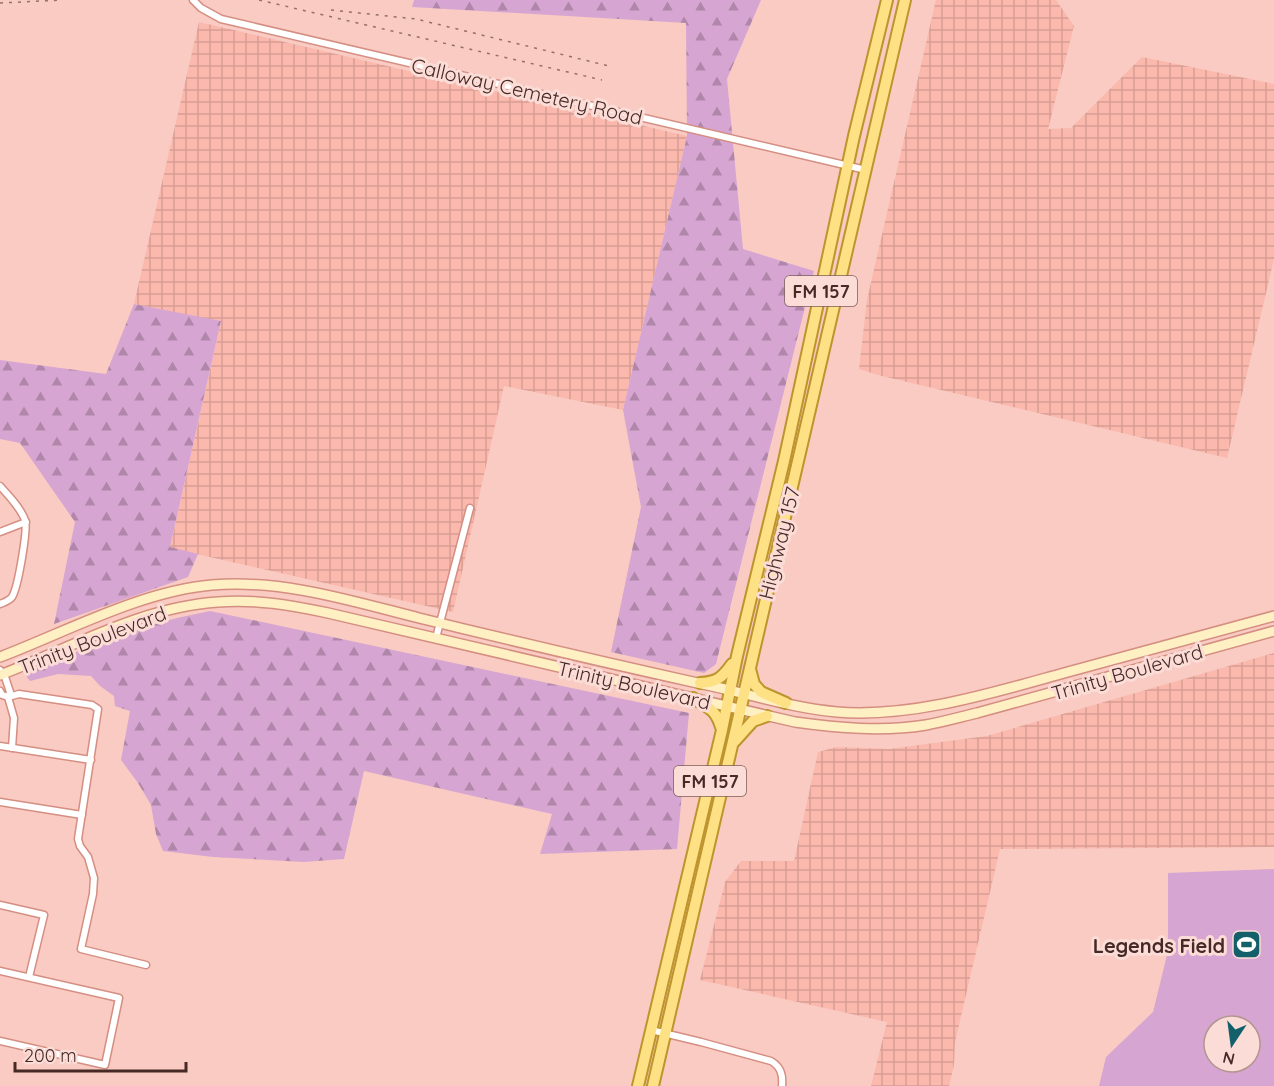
<svg xmlns="http://www.w3.org/2000/svg" width="1274" height="1086" viewBox="0 0 1274 1086" font-family="Quicksand,sans-serif">
	<style>
		.industrial { fill: url(#industrial-grid) }
		.green { fill: #d7a5d2; fill-rule: evenodd }
		.forest { fill: url(#forest-firs) }
		.lines { fill: none; stroke-linecap: round; stroke-linejoin: round }
		.street-casing { stroke: #d58e82; stroke-width: 9 }
		.secondary-casing { stroke: #d58e82; stroke-width: 12 }
		.primary-casing { stroke: #bd942d; stroke-width: 14 }
		.street { stroke: #fff; stroke-width: 6 }
		.secondary { stroke: #fef0c2; stroke-width: 9 }
		.primary { stroke: #fee184; stroke-width: 10 }
		.rail { stroke: #947069; stroke-width: 1.5; stroke-dasharray: 3 6; stroke-linecap: butt }
		.labels { text-anchor: middle; dominant-baseline: central; stroke-width: 6; stroke-linejoin: round; paint-order: stroke }
		.shield { fill: #fbdcd6; stroke: #7d5f5a; stroke-width: 1.5 }
		.shield-label { font-size: 18px; font-weight: bold; fill: #472a25 }
		.street-label { font-size: 20px; fill: #472a25; stroke: #fbdcd6 }
		.poi-label { font-size: 20px; font-weight: bold; fill: #472a25; stroke: #fbdcd6; text-anchor: end }
	</style>
	<defs>
		<pattern id="industrial-grid" width="8" height="8" patternUnits="userSpaceOnUse" patternTransform="scale(1.5)"><rect width="8" height="8" fill="#fbb8ad"/><path d="M0 4h8M4 0v8" fill="none" stroke="#d89e95"/></pattern>
		<pattern id="forest-firs" width="22" height="20" patternUnits="userSpaceOnUse" patternTransform="scale(1.5)"><rect width="22" height="20" fill="#d7a5d2"/><path d="M5 1l3.5 6h-7zM16 11l3.5 6h-7z" fill="#b087aa"/></pattern>
	</defs>
	<rect width="100%" height="100%" fill="#f9cbc2"/>
	<g class="industrial">
		<path d="M 936,0 L 1056,0 L 1074,26 L 1048,129 L 1071,128 L 1142,57 L 1274,84 L 1274,259 L 1227,458 L 878,375 L 859,369 L 867,300 Z"/>
		<path d="M 199,22 L 687,136 L 623,410 L 504,386 L 453,612 L 170,548 L 221,322 L 134,304 Z"/>
		<path d="M 1274,653 L 1274,847 L 1000,849 L 955,1042 L 954,1065 L 949,1086 L 871,1086 L 887,1022 L 700,980 L 725,882 L 741,861 L 794,861 L 818,752 L 837,747 L 889,749 L 987,736 Z"/>
	</g>
	<path class="green" d="M 1274,869 L 1274,1086 L 1099,1086 L 1106,1057 L 1153,1012 L 1168,951 L 1168,873 ZM 1214,1026 L 1250,1026 L 1250,1062 L 1214,1062 Z"/>
	<g class="forest">
		<path d="M 414,0 L 761,0 L 727,79 L 743,249 L 814,271 L 716,664 L 704,673 L 611,652 L 641,507 L 623,410 L 687,136 L 686,23 L 412,7 Z"/>
		<path d="M 134,304 L 221,321 L 170,547 L 198,554 L 188,577 L 54,624 L 75,522 L 20,443 L 0,439 L 0,360 L 106,374 Z"/>
		<path d="M 210,611 L 689,713 L 677,849 L 540,854 L 552,814 L 364,771 L 344,859 L 304,862 L 213,857 L 163,851 L 156,834 L 151,805 L 138,783 L 121,760 L 130,711 L 115,706 L 114,696 L 100,686 L 91,676 L 58,674 L 30,681 L 24,673 L 123,633 L 177,618 Z"/>
	</g>
	<g class="lines">
		<defs>
			<g id="street">
				<path d="M 193,0 L 201,8 L 221,19 L 866,170"/>
				<path d="M 0,486 C 9,496 20,507 25,520 C 28,529 18,588 12,597 C 9,601 5,602 0,604"/>
				<path d="M 0,532 L 26,522"/>
				<path d="M 436,638 L 470,508"/>
				<path d="M 0,670 L 4,674 L 10,692 L 8,697 L 14,718 L 12,748"/>
				<path d="M 0,691 L 2,695 L 8,697"/>
				<path d="M 8,697 L 19,694 L 92,705 L 98,709 L 78,839 L 80,846 L 88,857 L 94,878 L 93,894 L 81,949 L 146,965"/>
				<path d="M 0,746 L 91,760"/>
				<path d="M 0,802 L 82,815"/>
				<path d="M 0,905 L 44,915 L 29,977"/>
				<path d="M 0,971 L 119,998 L 105,1065 L 0,1041"/>
				<path d="M 651,1030 L 701,1042 L 771,1061 C 781,1067 783,1075 782,1086"/>
			</g>
			<g id="secondary">
				<path d="M 0,657 C 66,632 141,591 212,585 C 282,579 352,601 419,618 C 513,641 607,663 702,684 C 747,693 791,708 837,712 C 912,718 992,693 1064,673 C 1134,654 1204,635 1274,616"/>
				<path d="M 0,675 C 71,648 141,607 218,602 C 256,599 290,605 328,613 L 795,722 C 838,728 883,732 926,725 C 943,722 960,717 977,713 L 1274,631"/>
			</g>
			<g id="primary">
				<path d="M 750,669 L 754,684 L 761,692 L 786,703"/>
				<path d="M 700,683 C 717,682 722,678 732,664"/>
				<path d="M 693,698 C 708,708 715,708 721,727"/>
				<path d="M 735,741 L 753,721 L 767,716"/>
				<path d="M 638,1086 L 722,730 L 737,656 L 784,461 L 854,136 L 887,0"/>
				<path d="M 653,1086 L 905,0"/>
			</g>
		</defs>
		<use href="#street" class="street-casing"/>
		<use href="#secondary" class="secondary-casing"/>
		<use href="#primary" class="primary-casing"/>
		<use href="#street" class="street"/>
		<use href="#secondary" class="secondary"/>
		<use href="#primary" class="primary"/>
		<g class="rail">
			<path d="M 259,0 L 602,80"/>
			<path d="M 0,3 L 62,0"/>
			<path d="M 331,10 L 416,19 L 609,66"/>
		</g>
	</g>
	<defs>
		<symbol id="stadium-square" viewBox="-11 -11 22 22"><rect x="-9" y="-9" width="18" height="18" rx="4" fill="#13606b" stroke="#fbdcd6"/><path d="M0-5a6.5 5 0 1 0 0 10a6.5 5 0 1 0 0-10ZM-3.5-1.8h7v3.6h-7Z" fill="#fff"/></symbol>
	</defs>
	<g fill-rule="evenodd">
		<use href="#stadium-square" x="1230" y="928" width="33" height="33"/>
	</g>
	<g class="labels">
		<g class="shield">
			<rect x="785" y="276" width="72" height="30" rx="4.5"/>
			<rect x="674" y="766" width="72" height="30" rx="4.5"/>
		</g>
		<g class="shield-label">
			<text x="821" y="291">FM 157</text>
			<text x="710" y="781">FM 157</text>
		</g>
		<g class="street-label">
			<text transform="translate(527 91) rotate(13)">Calloway Cemetery Road</text>
			<text transform="translate(779 543) rotate(-76)">Highway 157</text>
			<text transform="translate(92 640) rotate(-21)">Trinity Boulevard</text>
			<text transform="translate(1127 672) rotate(-16)">Trinity Boulevard</text>
			<text transform="translate(634 685) rotate(13)">Trinity Boulevard</text>
		</g>
		<g class="poi-label">
			<text x="1225" y="945">Legends Field</text>
		</g>
	</g>
	<g transform="translate(1232 1044) rotate(193)"><circle r="28" fill="#fbdcd6" stroke="#b3958f" stroke-width="1.5"/>
	<path d="M0-4.5L10 22L0 15L-10 22Z" fill="#13606b"/>
	<text y="-9" font-size="16" font-weight="bold" text-anchor="middle" fill="#472a25">N</text>
	</g>
	<path d="M15 1062v9h171v-9" fill="none" stroke="#472a25" stroke-width="3"/>
	<text x="24" y="1062" font-size="18" fill="#472a25" stroke="#fbdcd6" stroke-width="4.5" paint-order="stroke">200 m</text>
</svg>
